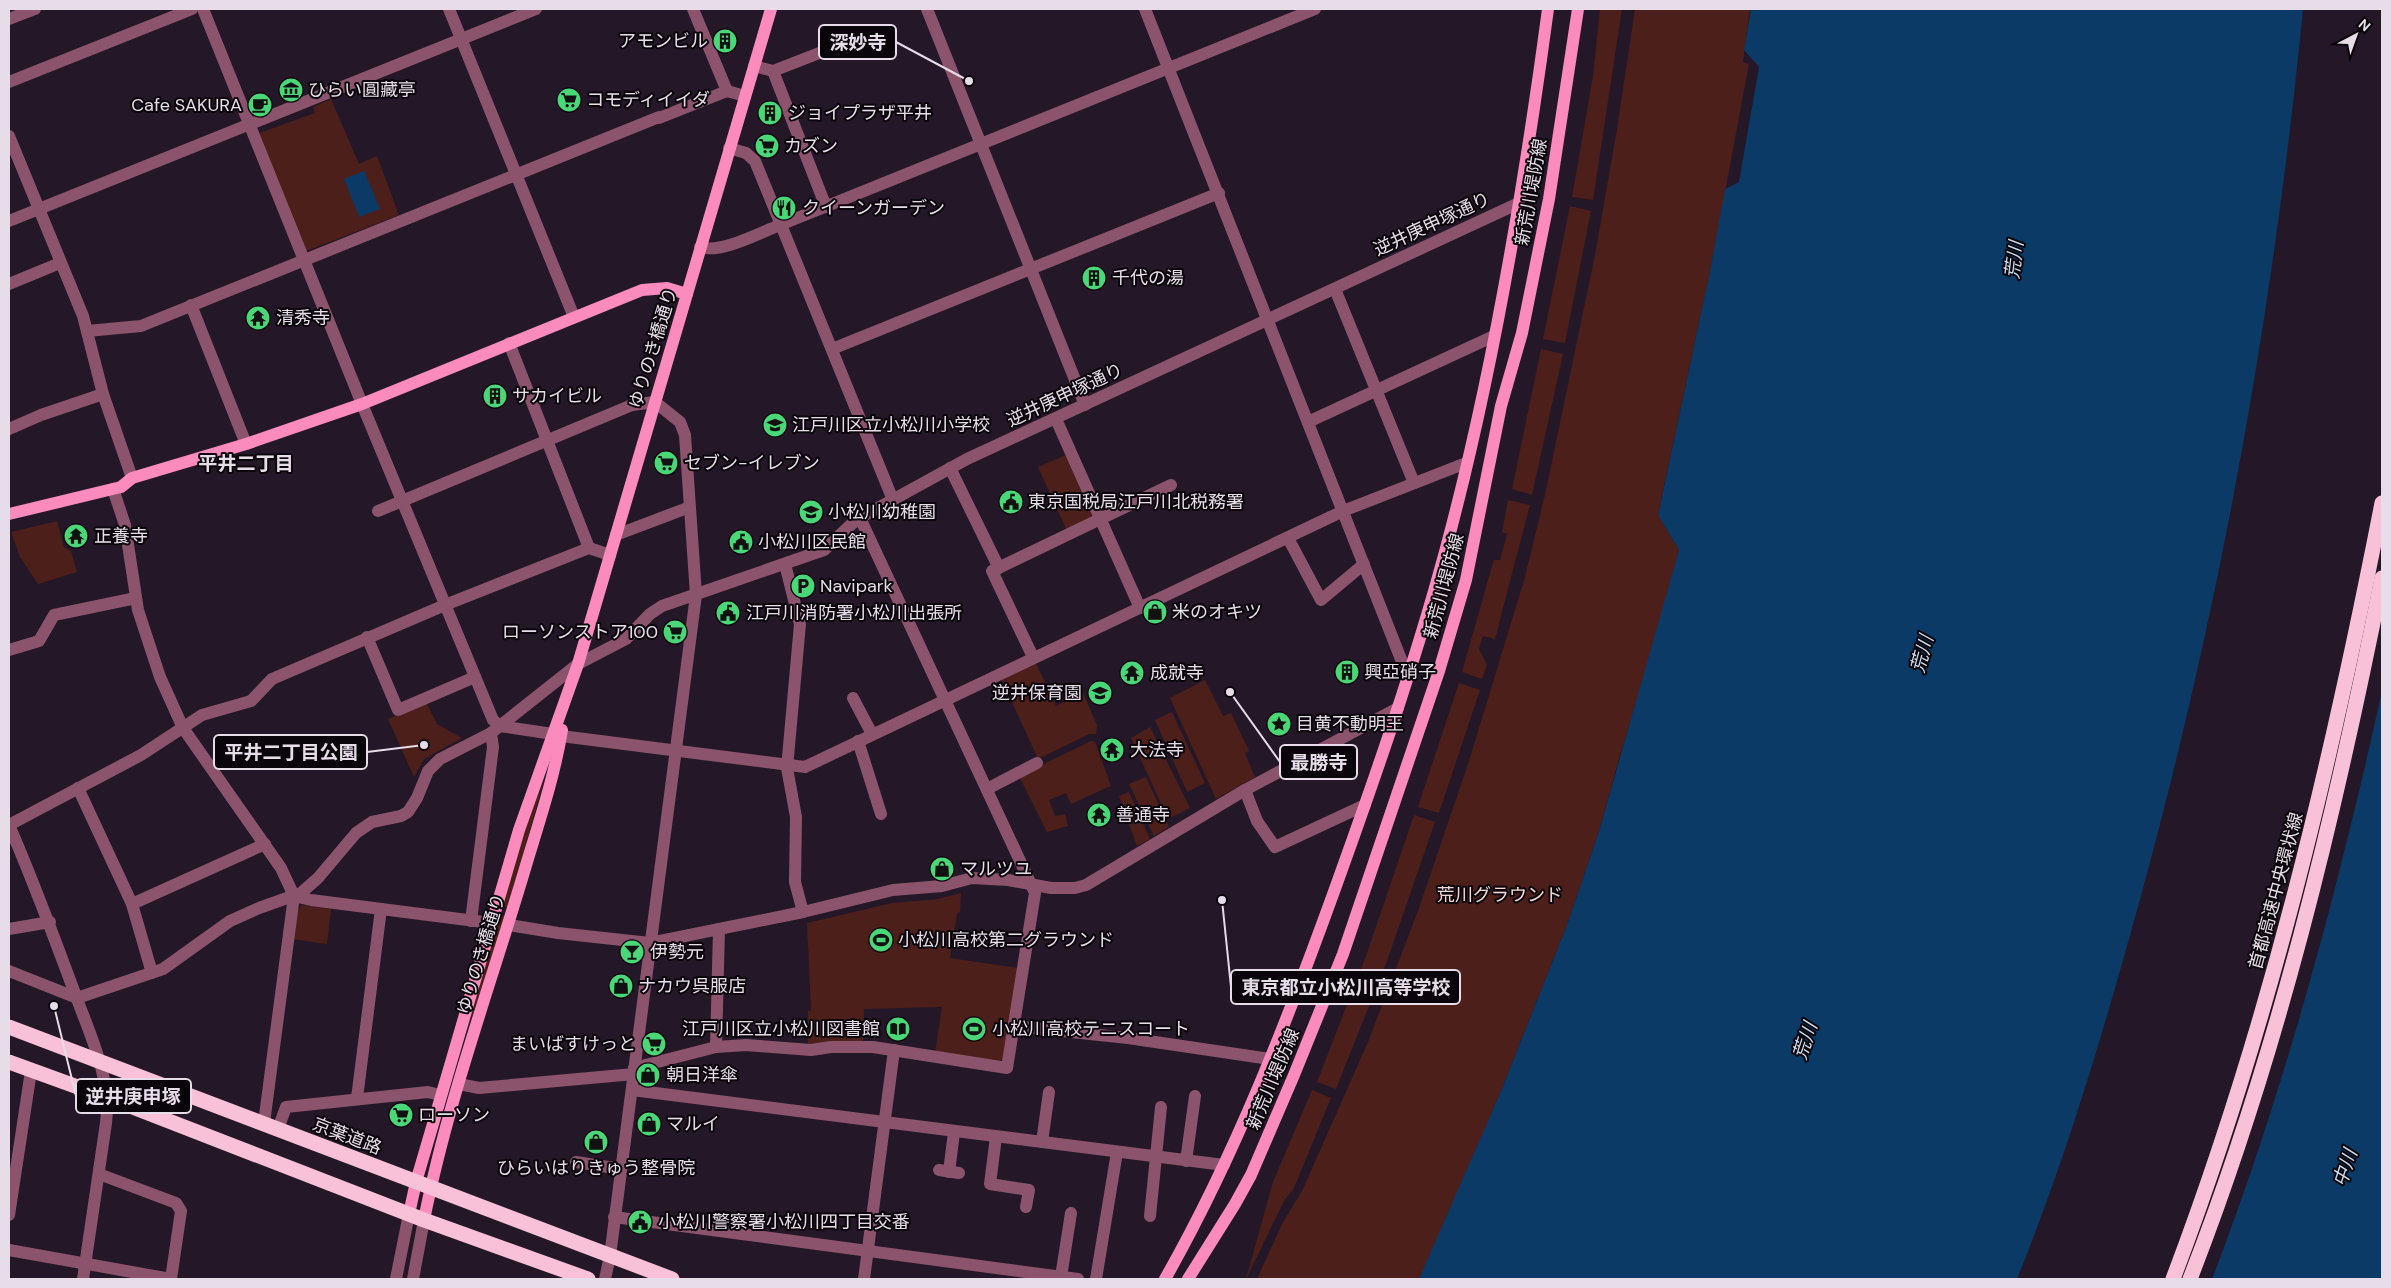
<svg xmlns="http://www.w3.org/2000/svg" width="2391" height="1288" viewBox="0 0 2391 1288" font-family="'DM Sans','Noto Sans JP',sans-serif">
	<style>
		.green { fill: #4c1f1b }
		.water { fill: #0b3a66 }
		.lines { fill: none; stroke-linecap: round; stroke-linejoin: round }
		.minor { stroke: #8b546c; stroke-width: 12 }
		.major { stroke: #fb8abd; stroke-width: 12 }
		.highway { stroke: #f9c1d7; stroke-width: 15 }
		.labels { text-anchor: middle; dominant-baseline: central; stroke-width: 4; stroke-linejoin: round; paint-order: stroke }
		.poi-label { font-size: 18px; fill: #e6dde8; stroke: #0a050b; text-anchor: start }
		.street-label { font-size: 18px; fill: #e6dde8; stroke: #0a050b }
		.park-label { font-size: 18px; fill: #f2d9d5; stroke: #0a050b }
		.water-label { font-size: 19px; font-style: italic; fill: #ccdbed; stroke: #0a050b }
		.neighbourhood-label { font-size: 19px; font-weight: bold; fill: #e6dde8; stroke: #0a050b }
		.leader { fill: none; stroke: #e6dde8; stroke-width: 2 }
		.callout-dot { fill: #e6dde8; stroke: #0a050b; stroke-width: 2 }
		.callout { fill: #0a050b; stroke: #e6dde8; stroke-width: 2 }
		.callout-label { font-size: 19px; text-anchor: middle; font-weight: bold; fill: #e6dde8 }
	</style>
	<rect width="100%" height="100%" fill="#241727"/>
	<g class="green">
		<path d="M 1600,9 L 1622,9 L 1593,200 L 1572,197 L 1593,76 Z"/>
		<path d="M 1635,9 L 1750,9 L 1743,62 L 1749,64 L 1711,267 L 1658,514 L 1679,550 L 1656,641 L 1620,755 L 1600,828 L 1567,925 L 1501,1091 L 1420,1279 L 1257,1279 L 1283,1222 L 1302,1191 L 1368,1042 L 1419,908 L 1469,761 L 1525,577 L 1546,490 L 1595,255 L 1617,129 Z"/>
		<path d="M 331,99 L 359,164 L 377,156 L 399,215 L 306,251 L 259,133 L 315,113 L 313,107 Z"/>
		<path d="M 1570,206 L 1591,211 L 1565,343 L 1543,339 Z"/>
		<path d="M 1541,349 L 1563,354 L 1532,495 L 1512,489 Z"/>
		<path d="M 1068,454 L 1097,517 L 1067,531 L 1038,467 Z"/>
		<path d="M 1508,500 L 1530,505 L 1495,639 L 1483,636 L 1479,649 L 1487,665 L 1482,679 L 1462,672 L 1492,566 L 1494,560 L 1500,560 L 1507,534 L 1502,532 Z"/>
		<path d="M 57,521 L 64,547 L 71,551 L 77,572 L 38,584 L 20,557 L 11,532 Z"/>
		<path d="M 1035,661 L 1056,706 L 1083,693 L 1097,725 L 1096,734 L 1089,734 L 1038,759 L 1001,678 Z"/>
		<path d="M 1205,680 L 1223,716 L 1231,713 L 1249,751 L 1245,753 L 1255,777 L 1216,799 L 1170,698 Z"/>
		<path d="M 1459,683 L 1480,690 L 1439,813 L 1418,807 Z"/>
		<path d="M 426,702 L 437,724 L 462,738 L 424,759 L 414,777 L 388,719 Z"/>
		<path d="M 1172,712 L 1205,783 L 1187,792 L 1155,720 Z"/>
		<path d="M 1150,727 L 1190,808 L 1168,819 L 1131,738 Z"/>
		<path d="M 1091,741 L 1095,742 L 1111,786 L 1071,804 L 1066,793 L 1049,800 L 1055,816 L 1065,814 L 1068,826 L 1047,832 L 1019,776 Z"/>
		<path d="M 1146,777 L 1169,827 L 1154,836 L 1129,784 Z"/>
		<path d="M 544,780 L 509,908 L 501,906 L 525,828 Z"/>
		<path d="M 1129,792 L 1150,839 L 1137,846 L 1119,796 Z"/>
		<path d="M 1414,815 L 1435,822 L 1388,958 L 1336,1089 L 1317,1082 L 1366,956 Z"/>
		<path d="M 961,893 L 960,912 L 957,914 L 950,958 L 1018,968 L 1003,1058 L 1000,1061 L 935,1053 L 942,1007 L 864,1009 L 863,1043 L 808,1045 L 808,1011 L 811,1010 L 807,923 L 892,903 L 938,899 Z"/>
		<path d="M 302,905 L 331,909 L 327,944 L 292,939 L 297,912 Z"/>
		<path d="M 499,914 L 506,916 L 466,1034 Z"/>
		<path d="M 1312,1090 L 1331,1098 L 1294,1188 L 1284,1201 L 1246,1279 L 1273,1182 Z"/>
	</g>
	<g class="water">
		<path d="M 1751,9 L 2303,9 C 2274,307 2221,603 2142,892 C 2106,1023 2068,1153 2017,1279 L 1419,1279 L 1501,1091 L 1567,925 L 1600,828 L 1679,550 L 1658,515 L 1710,271 L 1725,189 L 1739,182 L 1759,67 L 1744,50 Z"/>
		<path d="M 364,171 L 380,209 L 359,217 L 344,179 Z"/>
		<path d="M 2382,691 L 2382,1279 L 2212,1279 C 2285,1089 2338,890 2382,691 Z"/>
	</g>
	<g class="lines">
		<g class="minor">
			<path d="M 203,9 L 362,404 L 493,720 L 500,726 L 553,734"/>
			<path d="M 449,9 L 574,317"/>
			<path d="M 693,9 L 727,91"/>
			<path d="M 927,9 L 1085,405"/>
			<path d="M 1145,9 L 1408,677"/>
			<path d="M 9,19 L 35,9"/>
			<path d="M 754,66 L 773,71 L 826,207"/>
			<path d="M 773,71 L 827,50"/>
			<path d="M 9,82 L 192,9"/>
			<path d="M 659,118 L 727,91 L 745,96"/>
			<path d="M 9,136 L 83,316 L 103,394 L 132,478"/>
			<path d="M 729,148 L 746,153 L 755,161 L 893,500"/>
			<path d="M 9,221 L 536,9"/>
			<path d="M 700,247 C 721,254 759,233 780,225 L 1315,9"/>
			<path d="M 9,284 L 60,263"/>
			<path d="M 1335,289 L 1414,483"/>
			<path d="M 191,305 L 246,444"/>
			<path d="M 87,331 L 141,326 L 659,117"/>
			<path d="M 509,343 L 589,548"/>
			<path d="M 832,349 L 1219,193"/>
			<path d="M 1056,419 L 1140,608"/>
			<path d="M 1308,422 L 1494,336"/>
			<path d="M 9,429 L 41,415 L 103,394"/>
			<path d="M 950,468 L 999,568"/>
			<path d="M 113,489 L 125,525 L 138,610 L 160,677 L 183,728 L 281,868 L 294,896"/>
			<path d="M 378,511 L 632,405 L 655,402 L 680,422 L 685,435 L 696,595 L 610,1256 L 605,1279"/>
			<path d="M 616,535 L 690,507"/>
			<path d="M 1288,538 L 1321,600 L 1364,564"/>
			<path d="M 785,564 L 800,624 L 787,768 L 796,817 L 795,882 L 803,912"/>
			<path d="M 367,637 L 398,710 L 475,677"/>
			<path d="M 9,650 L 39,641 L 54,615 L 136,598"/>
			<path d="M 1033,657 L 992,571 L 1171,485"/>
			<path d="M 853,698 L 872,734"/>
			<path d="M 561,736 L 805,767 L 1343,511 L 1466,463"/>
			<path d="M 858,741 L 881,814"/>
			<path d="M 78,788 L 132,904 L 152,973"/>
			<path d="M 987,789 L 1037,763"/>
			<path d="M 1245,790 L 1257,821 L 1275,847 L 1365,805"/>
			<path d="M 9,825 L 141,755 L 202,715 L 251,701 L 272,679 L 445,605 L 589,548 L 610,555"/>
			<path d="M 9,825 C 34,882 55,940 77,999 C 92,1039 111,1079 106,1123 L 83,1279"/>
			<path d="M 132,904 L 265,844"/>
			<path d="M 471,921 L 493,747 L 491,733"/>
			<path d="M 509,925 L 558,933 L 650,943 L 803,912 L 893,890 L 942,886 L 972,878 L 1008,880 L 1051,888 L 1075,888 L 1086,885 L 1245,790 L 1398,708"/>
			<path d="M 9,929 L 50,922"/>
			<path d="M 9,971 L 77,998 L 163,969 L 230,921 L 259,908 L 301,893 L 318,878 L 356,833 L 372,822 L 401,816 L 408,812 L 417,798 L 428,771 L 440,759 L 491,733 L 578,664 L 626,639 L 650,614 L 662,606 L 824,550 L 856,520 L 967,459 L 1519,203"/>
			<path d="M 1014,1026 L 1128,1038 L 1270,1059"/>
			<path d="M 716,1047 L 719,929"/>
			<path d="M 634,1068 L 716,1047 L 746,1045 L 811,1050 L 831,1047 L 873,1047 L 1007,1068 L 1035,893 L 860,518"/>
			<path d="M 459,1084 L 479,1088 L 634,1074"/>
			<path d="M 632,1090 L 1224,1165"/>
			<path d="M 357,1098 L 381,909"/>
			<path d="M 264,1123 L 294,896 L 311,900 L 491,923"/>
			<path d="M 278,1129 L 286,1107 L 428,1092 L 440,1095"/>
			<path d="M 996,1137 L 990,1184 L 1029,1190 L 1026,1207"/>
			<path d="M 1042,1142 L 1049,1092"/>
			<path d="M 1186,1161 L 1195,1096"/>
			<path d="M 576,1162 L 621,1169"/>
			<path d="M 939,1170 L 959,1173"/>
			<path d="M 949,1172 L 954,1132"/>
			<path d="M 9,1215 L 31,1071"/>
			<path d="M 1150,1216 L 1161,1107"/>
			<path d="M 614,1217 L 1078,1279"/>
			<path d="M 9,1250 L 171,1279 L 181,1211 L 176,1203 L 99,1174"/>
			<path d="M 1061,1277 L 1071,1213"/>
			<path d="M 396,1279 L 409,1214"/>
			<path d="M 413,1279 L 424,1220"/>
			<path d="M 864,1279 L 894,1050"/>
			<path d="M 1096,1279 L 1117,1152"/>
		</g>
		<g class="major">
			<path d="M 9,514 L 121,487 L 132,478 L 246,444 L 362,404 L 642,290 L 667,288 L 687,294"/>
			<path d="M 409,1214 L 416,1182 L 519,830 L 578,664 L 771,9"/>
			<path d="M 424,1220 C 448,1099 492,981 527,862 C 540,819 555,774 562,730"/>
			<path d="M 1165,1279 C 1235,1156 1288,1019 1336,886 C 1376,775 1415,663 1446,548 C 1493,374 1524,188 1548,9"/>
			<path d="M 1188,1279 L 1235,1204 L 1251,1175 L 1294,1075 L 1343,954 L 1439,671 L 1466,580 L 1501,406 L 1522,333 L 1549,199 L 1578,9"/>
		</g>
		<g class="highway">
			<path d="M 9,1027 L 672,1279"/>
			<path d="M 9,1062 L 130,1106 L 424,1220 L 588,1279"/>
			<path d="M 2173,1279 C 2269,1026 2330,769 2382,503"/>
			<path d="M 2190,1279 C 2278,1053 2335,815 2382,578"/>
		</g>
	</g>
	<defs>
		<symbol id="building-disc" viewBox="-11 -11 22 22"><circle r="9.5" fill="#4ad778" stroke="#0a050b"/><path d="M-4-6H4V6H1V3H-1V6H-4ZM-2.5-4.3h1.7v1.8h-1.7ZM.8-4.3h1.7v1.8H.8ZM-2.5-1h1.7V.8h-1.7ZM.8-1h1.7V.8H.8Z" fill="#111"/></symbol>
		<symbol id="museum-disc" viewBox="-11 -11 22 22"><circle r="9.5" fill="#4ad778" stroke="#0a050b"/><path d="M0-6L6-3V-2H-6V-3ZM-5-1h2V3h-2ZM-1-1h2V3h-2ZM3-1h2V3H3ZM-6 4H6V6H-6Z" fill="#111"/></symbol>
		<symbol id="supermarket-disc" viewBox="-11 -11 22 22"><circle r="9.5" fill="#4ad778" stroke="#0a050b"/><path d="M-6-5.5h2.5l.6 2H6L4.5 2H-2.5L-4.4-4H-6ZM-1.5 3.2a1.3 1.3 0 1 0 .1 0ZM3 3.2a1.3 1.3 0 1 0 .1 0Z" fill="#111"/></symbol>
		<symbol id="cafe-disc" viewBox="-11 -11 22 22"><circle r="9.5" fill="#4ad778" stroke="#0a050b"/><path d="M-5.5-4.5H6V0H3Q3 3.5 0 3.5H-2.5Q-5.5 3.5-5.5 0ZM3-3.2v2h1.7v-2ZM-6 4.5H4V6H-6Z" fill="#111"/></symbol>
		<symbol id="restaurant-disc" viewBox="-11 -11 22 22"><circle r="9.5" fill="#4ad778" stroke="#0a050b"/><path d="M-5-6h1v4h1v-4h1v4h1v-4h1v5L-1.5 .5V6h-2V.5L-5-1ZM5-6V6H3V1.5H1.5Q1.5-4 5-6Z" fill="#111"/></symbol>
		<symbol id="temple-disc" viewBox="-11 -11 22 22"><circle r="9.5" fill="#4ad778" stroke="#0a050b"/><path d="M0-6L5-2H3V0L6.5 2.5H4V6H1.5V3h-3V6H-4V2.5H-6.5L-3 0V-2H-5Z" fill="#111"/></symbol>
		<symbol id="school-disc" viewBox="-11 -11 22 22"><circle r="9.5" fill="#4ad778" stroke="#0a050b"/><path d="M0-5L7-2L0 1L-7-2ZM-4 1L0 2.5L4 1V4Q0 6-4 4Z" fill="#111"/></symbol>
		<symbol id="civic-disc" viewBox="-11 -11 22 22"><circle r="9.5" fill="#4ad778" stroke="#0a050b"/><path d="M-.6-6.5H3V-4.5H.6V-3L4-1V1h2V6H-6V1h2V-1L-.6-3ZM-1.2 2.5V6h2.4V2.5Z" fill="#111"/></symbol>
		<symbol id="parking-disc" viewBox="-11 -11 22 22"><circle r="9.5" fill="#4ad778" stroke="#0a050b"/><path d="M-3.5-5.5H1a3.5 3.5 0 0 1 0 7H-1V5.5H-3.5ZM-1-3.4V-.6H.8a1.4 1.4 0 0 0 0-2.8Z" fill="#111"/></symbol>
		<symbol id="shop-disc" viewBox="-11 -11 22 22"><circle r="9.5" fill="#4ad778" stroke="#0a050b"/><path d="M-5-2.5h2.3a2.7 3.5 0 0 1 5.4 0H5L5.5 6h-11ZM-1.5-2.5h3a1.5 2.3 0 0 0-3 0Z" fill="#111"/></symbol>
		<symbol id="sight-disc" viewBox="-11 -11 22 22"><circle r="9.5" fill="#4ad778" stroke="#0a050b"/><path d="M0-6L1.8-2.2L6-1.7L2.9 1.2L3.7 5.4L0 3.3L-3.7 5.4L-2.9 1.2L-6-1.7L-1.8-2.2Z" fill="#111"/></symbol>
		<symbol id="stadium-disc" viewBox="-11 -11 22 22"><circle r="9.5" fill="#4ad778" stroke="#0a050b"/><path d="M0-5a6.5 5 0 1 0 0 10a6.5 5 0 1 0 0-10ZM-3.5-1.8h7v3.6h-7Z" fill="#111"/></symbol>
		<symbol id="bar-disc" viewBox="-11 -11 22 22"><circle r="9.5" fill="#4ad778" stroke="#0a050b"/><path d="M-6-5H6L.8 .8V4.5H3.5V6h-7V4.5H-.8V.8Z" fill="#111"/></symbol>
		<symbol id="library-disc" viewBox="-11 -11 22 22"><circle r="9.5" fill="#4ad778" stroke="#0a050b"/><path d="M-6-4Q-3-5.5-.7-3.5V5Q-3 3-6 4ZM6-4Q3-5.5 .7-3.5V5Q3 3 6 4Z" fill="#111"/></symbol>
	</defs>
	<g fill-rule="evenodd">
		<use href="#building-disc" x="711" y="27" width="28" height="28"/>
		<use href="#museum-disc" x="277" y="76" width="28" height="28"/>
		<use href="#supermarket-disc" x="555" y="86" width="28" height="28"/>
		<use href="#cafe-disc" x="246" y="91" width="28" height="28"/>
		<use href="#building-disc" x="756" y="99" width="28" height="28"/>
		<use href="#supermarket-disc" x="753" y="132" width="28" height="28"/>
		<use href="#restaurant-disc" x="770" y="194" width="28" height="28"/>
		<use href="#building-disc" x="1080" y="264" width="28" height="28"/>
		<use href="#temple-disc" x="244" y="304" width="28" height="28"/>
		<use href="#building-disc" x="481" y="382" width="28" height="28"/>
		<use href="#school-disc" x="761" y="411" width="28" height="28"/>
		<use href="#supermarket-disc" x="652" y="449" width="28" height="28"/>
		<use href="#civic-disc" x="997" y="488" width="28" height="28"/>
		<use href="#school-disc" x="797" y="498" width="28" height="28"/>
		<use href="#temple-disc" x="62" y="522" width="28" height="28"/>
		<use href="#civic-disc" x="727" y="528" width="28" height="28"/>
		<use href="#parking-disc" x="789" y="572" width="28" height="28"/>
		<use href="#shop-disc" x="1141" y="598" width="28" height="28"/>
		<use href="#civic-disc" x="714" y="599" width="28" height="28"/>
		<use href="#supermarket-disc" x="661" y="618" width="28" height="28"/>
		<use href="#building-disc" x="1333" y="658" width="28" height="28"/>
		<use href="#temple-disc" x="1118" y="659" width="28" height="28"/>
		<use href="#school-disc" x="1086" y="679" width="28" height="28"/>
		<use href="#sight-disc" x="1265" y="710" width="28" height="28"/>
		<use href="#temple-disc" x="1098" y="736" width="28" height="28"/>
		<use href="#temple-disc" x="1085" y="801" width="28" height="28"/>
		<use href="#shop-disc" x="928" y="855" width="28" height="28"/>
		<use href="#stadium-disc" x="867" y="926" width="28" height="28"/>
		<use href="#bar-disc" x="618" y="938" width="28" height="28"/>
		<use href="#shop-disc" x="607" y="972" width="28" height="28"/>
		<use href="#library-disc" x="884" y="1015" width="28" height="28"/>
		<use href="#stadium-disc" x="960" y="1015" width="28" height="28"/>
		<use href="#supermarket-disc" x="640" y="1030" width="28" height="28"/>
		<use href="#shop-disc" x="634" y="1061" width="28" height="28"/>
		<use href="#supermarket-disc" x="387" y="1101" width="28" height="28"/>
		<use href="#shop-disc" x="635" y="1110" width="28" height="28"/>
		<use href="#shop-disc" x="582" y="1128" width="28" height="28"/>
		<use href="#civic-disc" x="626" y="1208" width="28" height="28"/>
	</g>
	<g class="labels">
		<g class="poi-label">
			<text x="708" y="41" text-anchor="end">アモンビル</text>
			<text x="308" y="90">ひらい圓藏亭</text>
			<text x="586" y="100">コモディイイダ</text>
			<text x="242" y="105" text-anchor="end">Cafe SAKURA</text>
			<text x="788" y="113">ジョイプラザ平井</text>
			<text x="784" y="146">カズン</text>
			<text x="802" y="208">クイーンガーデン</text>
			<text x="1112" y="278">千代の湯</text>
			<text x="276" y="318">清秀寺</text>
			<text x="512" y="396">サカイビル</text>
			<text x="792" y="425">江戸川区立小松川小学校</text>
			<text x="684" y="463">セブン-イレブン</text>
			<text x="1028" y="502">東京国税局江戸川北税務署</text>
			<text x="828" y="512">小松川幼稚園</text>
			<text x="94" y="536">正養寺</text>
			<text x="758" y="542">小松川区民館</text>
			<text x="820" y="586">Navipark</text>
			<text x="1172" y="612">米のオキツ</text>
			<text x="746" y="613">江戸川消防署小松川出張所</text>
			<text x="658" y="632" text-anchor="end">ローソンストア100</text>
			<text x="1364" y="672">興亞硝子</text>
			<text x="1150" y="673">成就寺</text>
			<text x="1082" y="693" text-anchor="end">逆井保育園</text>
			<text x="1296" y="724">目黄不動明王</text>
			<text x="1130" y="750">大法寺</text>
			<text x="1116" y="815">善通寺</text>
			<text x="960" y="869">マルツユ</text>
			<text x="898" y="940">小松川高校第二グラウンド</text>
			<text x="650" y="952">伊勢元</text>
			<text x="638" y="986">ナカウ呉服店</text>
			<text x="880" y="1029" text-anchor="end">江戸川区立小松川図書館</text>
			<text x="992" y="1029">小松川高校テニスコート</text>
			<text x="636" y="1044" text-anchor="end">まいばすけっと</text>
			<text x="666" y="1075">朝日洋傘</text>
			<text x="418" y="1115">ローソン</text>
			<text x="666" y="1124">マルイ</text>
			<text x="596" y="1168" text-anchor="middle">ひらいはりきゅう整骨院</text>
			<text x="658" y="1222">小松川警察署小松川四丁目交番</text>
		</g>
		<g class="street-label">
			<text transform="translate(1531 192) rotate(-80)">新荒川堤防線</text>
			<text transform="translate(1432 224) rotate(-25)">逆井庚申塚通り</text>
			<text transform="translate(653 348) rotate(-73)">ゆりのき橋通り</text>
			<text transform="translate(1065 395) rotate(-25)">逆井庚申塚通り</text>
			<text transform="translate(1444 586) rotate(-75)">新荒川堤防線</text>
			<text transform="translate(2276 891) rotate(-75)">首都高速中央環状線</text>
			<text transform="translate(481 954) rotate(-73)">ゆりのき橋通り</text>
			<text transform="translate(1273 1079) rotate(-67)">新荒川堤防線</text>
			<text transform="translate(347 1136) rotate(21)">京葉道路</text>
		</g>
		<g class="park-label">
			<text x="1500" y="895">荒川グラウンド</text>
		</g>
		<g class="water-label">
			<text transform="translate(2014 260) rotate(-83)">荒川</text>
			<text transform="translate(1922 654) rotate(-75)">荒川</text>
			<text transform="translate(1805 1041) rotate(-72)">荒川</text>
			<text transform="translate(2345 1168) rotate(-72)">中川</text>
		</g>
		<g class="neighbourhood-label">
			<text x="246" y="463">平井二丁目</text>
		</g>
	</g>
	<path class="leader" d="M969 81L896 42M424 745L367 752M1230 692L1280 762M1222 900L1231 987M54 1006L76 1096"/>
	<g class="callout-dot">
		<circle cx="969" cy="81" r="5"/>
		<circle cx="424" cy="745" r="5"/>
		<circle cx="1230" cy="692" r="5"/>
		<circle cx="1222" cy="900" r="5"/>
		<circle cx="54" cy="1006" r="5"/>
	</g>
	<g class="callout">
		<rect x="819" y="25" width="77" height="34" rx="5"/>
		<rect x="214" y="735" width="153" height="34" rx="5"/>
		<rect x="1280" y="745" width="77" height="34" rx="5"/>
		<rect x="1231" y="970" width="229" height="34" rx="5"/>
		<rect x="76" y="1079" width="115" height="34" rx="5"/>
	</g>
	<g class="callout-label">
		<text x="858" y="49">深妙寺</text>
		<text x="291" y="759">平井二丁目公園</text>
		<text x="1319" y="769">最勝寺</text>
		<text x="1346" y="994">東京都立小松川高等学校</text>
		<text x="133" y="1103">逆井庚申塚</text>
	</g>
	<rect width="2391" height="1288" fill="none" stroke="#e6dde8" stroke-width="20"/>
	<g transform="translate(2356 35) rotate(41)" stroke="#0a050b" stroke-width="4" paint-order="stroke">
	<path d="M0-4L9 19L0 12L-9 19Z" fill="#e6dde8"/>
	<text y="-8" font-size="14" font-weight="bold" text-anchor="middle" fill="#e6dde8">N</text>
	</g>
</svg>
